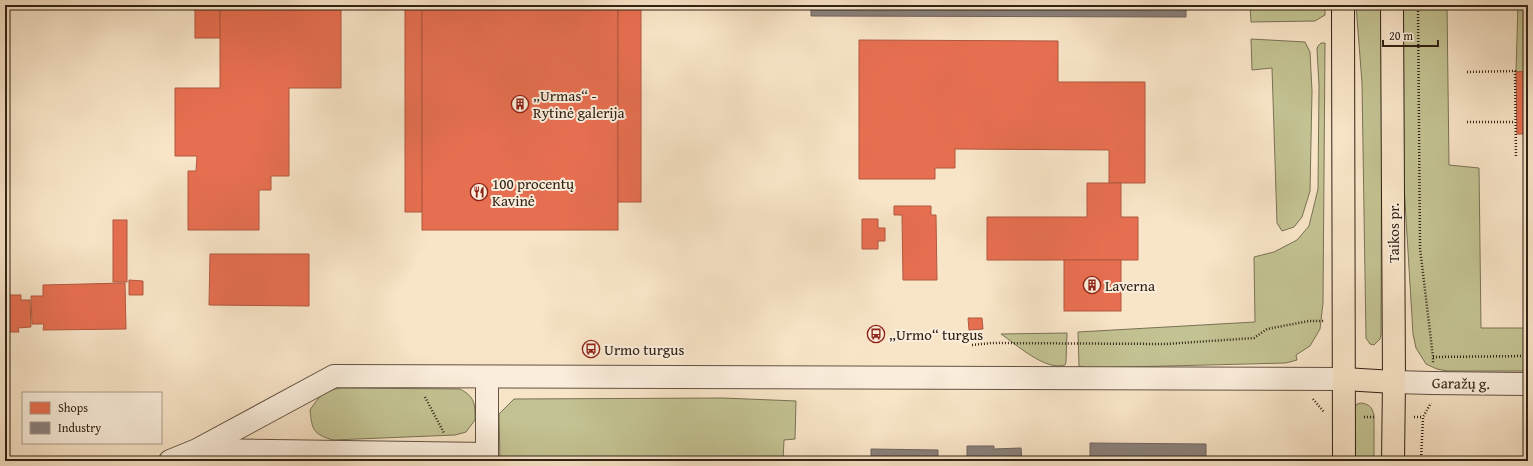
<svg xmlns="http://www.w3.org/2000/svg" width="1533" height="466" viewBox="0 0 1533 466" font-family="'Gentium Book Plus',serif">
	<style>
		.green { fill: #c3c292; stroke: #7a7254 }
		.shops { fill: #e76f51; stroke: #b0583f }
		.industry { fill: #8a817c; stroke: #6f645d }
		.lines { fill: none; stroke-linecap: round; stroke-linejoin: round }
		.minor-casing { stroke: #635242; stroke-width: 24 }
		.major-casing { stroke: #312215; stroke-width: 24 }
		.path { stroke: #312215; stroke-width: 2.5; stroke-dasharray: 1 2; stroke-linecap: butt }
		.minor { stroke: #faeddb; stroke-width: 22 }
		.major { stroke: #f8e4c7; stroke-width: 22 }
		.labels { text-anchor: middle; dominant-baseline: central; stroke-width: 4; stroke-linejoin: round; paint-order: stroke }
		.poi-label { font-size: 15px; fill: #312215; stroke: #faeddb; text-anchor: start }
		.street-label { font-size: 15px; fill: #312215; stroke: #faeddb }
	</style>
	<rect width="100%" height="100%" fill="#f8e4c7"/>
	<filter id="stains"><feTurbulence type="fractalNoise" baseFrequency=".005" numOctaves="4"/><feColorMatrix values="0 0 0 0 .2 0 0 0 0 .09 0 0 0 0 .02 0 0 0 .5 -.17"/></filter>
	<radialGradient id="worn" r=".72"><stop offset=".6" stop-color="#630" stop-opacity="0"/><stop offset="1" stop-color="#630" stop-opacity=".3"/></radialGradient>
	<g class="green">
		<path d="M 1250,5 L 1325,5 L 1325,15 L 1315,21 L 1251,22 Z"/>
		<path d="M 1356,5 L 1382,5 L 1381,334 L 1380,339 L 1374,345 L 1370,344 L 1366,338 L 1362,83 Z"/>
		<path d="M 1402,5 L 1447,5 L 1449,165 L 1479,168 L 1481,328 L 1528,328 L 1528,371 L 1447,371 L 1437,369 L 1426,364 L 1416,348 L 1413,334 L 1403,168 Z"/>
		<path d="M 1518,5 L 1528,5 L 1528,71 L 1516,72 Z"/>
		<path d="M 1251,39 L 1305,42 L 1310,52 L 1312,91 L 1310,191 L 1302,217 L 1294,227 L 1282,231 L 1277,223 L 1272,68 L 1252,70 Z"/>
		<path d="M 1321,43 L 1325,43 L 1323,303 L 1320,329 L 1310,346 L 1296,355 L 1297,360 L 1286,363 L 1088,368 L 1079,366 L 1078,332 L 1255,322 L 1254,257 L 1274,252 L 1297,240 L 1309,226 L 1318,189 L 1319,86 L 1317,49 L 1318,46 Z"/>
		<path d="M 1067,333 L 1066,362 L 1065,365 C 1045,371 1017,345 1001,334 Z"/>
		<path d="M 341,388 L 460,389 C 475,397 475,403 475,420 L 466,432 L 455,435 L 333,440 C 313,434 312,430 310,410 C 320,395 323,391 341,388 Z"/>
		<path d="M 723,398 L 796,401 L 795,439 L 784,440 L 783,461 L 500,461 L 499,414 L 514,399 Z"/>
		<path d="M 1361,403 C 1369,404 1372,407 1374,415 L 1374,461 L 1354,461 L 1354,409 L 1357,404 Z"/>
	</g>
	<g class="shops">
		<rect x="195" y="5" width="25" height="33"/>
		<path d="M 220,5 L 341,5 L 341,88 L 289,88 L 289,176 L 271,176 L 271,190 L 259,190 L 259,230 L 188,230 L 188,171 L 196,171 L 197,156 L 175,156 L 175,88 L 220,88 Z"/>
		<rect x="405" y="5" width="17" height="207"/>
		<rect x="422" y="5" width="196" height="225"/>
		<rect x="618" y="5" width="23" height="197"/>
		<path d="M 859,40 L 1058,41 L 1058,82 L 1145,82 L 1145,183 L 1109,183 L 1109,150 L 955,149 L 955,168 L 935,168 L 935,179 L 859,179 Z"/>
		<path d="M 1528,71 L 1528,134 L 1517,134 L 1516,72 Z"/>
		<path d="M 1087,183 L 1121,183 L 1121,217 L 1138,217 L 1138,260 L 987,260 L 987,217 L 1087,217 Z"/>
		<path d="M 894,206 L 931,206 L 931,215 L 936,215 L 937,280 L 903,280 L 902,215 L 894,215 Z"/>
		<path d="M 862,219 L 878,219 L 878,228 L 885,228 L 885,241 L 878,241 L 878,249 L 862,249 Z"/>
		<rect x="113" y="220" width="14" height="62"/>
		<path d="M 210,254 L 309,254 L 309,306 L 209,305 Z"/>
		<rect x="1064" y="260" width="57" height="51"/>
		<path d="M 129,280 L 143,281 L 143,295 L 129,295 Z"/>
		<path d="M 125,283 L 126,329 L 43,330 L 44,324 L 32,324 L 31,296 L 43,296 L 43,285 Z"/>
		<path d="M 5,295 L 21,295 L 21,300 L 30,300 L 31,327 L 18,328 L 19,332 L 5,332 Z"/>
		<path d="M 968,318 L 982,318 L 983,329 L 969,330 Z"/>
	</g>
	<g class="industry">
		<path d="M 811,5 L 1186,5 L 1186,17 L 811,16 Z"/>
		<path d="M 1090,443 L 1206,444 L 1206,461 L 1090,461 Z"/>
		<path d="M 967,446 L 994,446 L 994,449 L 1021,448 L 1022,461 L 967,461 Z"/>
		<path d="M 871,449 L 938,450 L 938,461 L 871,461 Z"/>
	</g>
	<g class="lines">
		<defs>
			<g id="minor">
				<path d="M 1394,382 L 1431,383 L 1528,384"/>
				<path d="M 198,450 L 487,454"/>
				<path d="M 170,461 L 197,450 L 334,376 L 1344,379"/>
				<path d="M 487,461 L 487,377"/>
			</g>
			<g id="major">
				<path d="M 1343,5 L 1344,461"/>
				<path d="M 1392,5 L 1394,382 L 1393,461"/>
				<path d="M 1344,379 L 1394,382"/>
			</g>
		</defs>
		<use href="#minor" class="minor-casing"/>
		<use href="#major" class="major-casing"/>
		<g class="path">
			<path d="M 1418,5 L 1420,248 L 1433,357 L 1433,364"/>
			<path d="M 1467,72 L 1515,71 L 1516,158"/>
			<path d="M 1467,122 L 1515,122"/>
			<path d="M 972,345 L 992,343 L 1166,344 L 1254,338 L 1267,329 L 1309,321 L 1325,321"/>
			<path d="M 1433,357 L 1528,356"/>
			<path d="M 425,397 L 444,433"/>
			<path d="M 1313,399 L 1324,412"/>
			<path d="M 1364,417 L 1375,417"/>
			<path d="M 1414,417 L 1423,417"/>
			<path d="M 1421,461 L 1423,417 L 1431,403"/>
		</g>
		<use href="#minor" class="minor"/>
		<use href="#major" class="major"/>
	</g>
	<defs>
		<symbol id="building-ring" viewBox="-11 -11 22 22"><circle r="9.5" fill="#faeddb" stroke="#8f2418" stroke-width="1.5"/><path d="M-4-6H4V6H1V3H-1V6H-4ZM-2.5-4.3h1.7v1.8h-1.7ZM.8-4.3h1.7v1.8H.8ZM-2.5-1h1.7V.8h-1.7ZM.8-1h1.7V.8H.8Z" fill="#8f2418"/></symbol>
		<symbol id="restaurant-ring" viewBox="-11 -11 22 22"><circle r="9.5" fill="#faeddb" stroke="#8f2418" stroke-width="1.5"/><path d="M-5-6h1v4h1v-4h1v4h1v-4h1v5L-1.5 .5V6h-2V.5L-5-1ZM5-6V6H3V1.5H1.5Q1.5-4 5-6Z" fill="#8f2418"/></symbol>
		<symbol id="bus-ring" viewBox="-11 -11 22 22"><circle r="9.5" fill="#faeddb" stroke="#8f2418" stroke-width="1.5"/><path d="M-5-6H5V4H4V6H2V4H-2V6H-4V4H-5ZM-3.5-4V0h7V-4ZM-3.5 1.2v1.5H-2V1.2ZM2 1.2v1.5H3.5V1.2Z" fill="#8f2418"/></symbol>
	</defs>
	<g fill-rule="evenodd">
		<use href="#building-ring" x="510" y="94" width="20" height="20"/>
		<use href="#restaurant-ring" x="469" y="182" width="20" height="20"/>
		<use href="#building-ring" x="1082" y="275" width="20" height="20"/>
		<use href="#bus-ring" x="866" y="324" width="20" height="20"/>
		<use href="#bus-ring" x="581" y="339" width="20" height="20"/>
	</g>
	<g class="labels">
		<g class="poi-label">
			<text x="533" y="95">„Urmas“ -<tspan x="533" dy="17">Rytinė galerija</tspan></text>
			<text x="492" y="183">100 procentų<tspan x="492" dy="17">Kavinė</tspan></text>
			<text x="1105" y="285">Laverna</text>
			<text x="889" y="334">„Urmo“ turgus</text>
			<text x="604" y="349">Urmo turgus</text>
		</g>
		<g class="street-label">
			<text transform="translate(1393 233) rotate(-90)">Taikos pr.</text>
			<text transform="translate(1461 383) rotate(1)">Garažų g.</text>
		</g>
	</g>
	<rect width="1533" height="466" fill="none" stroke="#f8e4c7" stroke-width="20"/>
	<rect x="6" y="6" width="1521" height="454" fill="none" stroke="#312215" stroke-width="2"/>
	<rect x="10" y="10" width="1513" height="446" fill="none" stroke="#312215"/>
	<rect x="22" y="392" width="140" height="52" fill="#faeddb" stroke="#aa9c8c"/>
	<rect x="30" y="402" width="20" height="12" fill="#e76f51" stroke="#aa9c8c"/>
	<text x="58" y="412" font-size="12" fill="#312215">Shops</text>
	<rect x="30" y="422" width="20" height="12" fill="#8a817c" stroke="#aa9c8c"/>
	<text x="58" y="432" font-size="12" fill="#312215">Industry</text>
	<path d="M1383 40v6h55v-6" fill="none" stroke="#312215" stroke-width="2"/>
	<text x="1389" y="40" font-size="12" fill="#312215" stroke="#faeddb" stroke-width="3" paint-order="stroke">20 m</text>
	<rect width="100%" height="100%" filter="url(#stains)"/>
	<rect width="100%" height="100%" fill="url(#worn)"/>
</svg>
